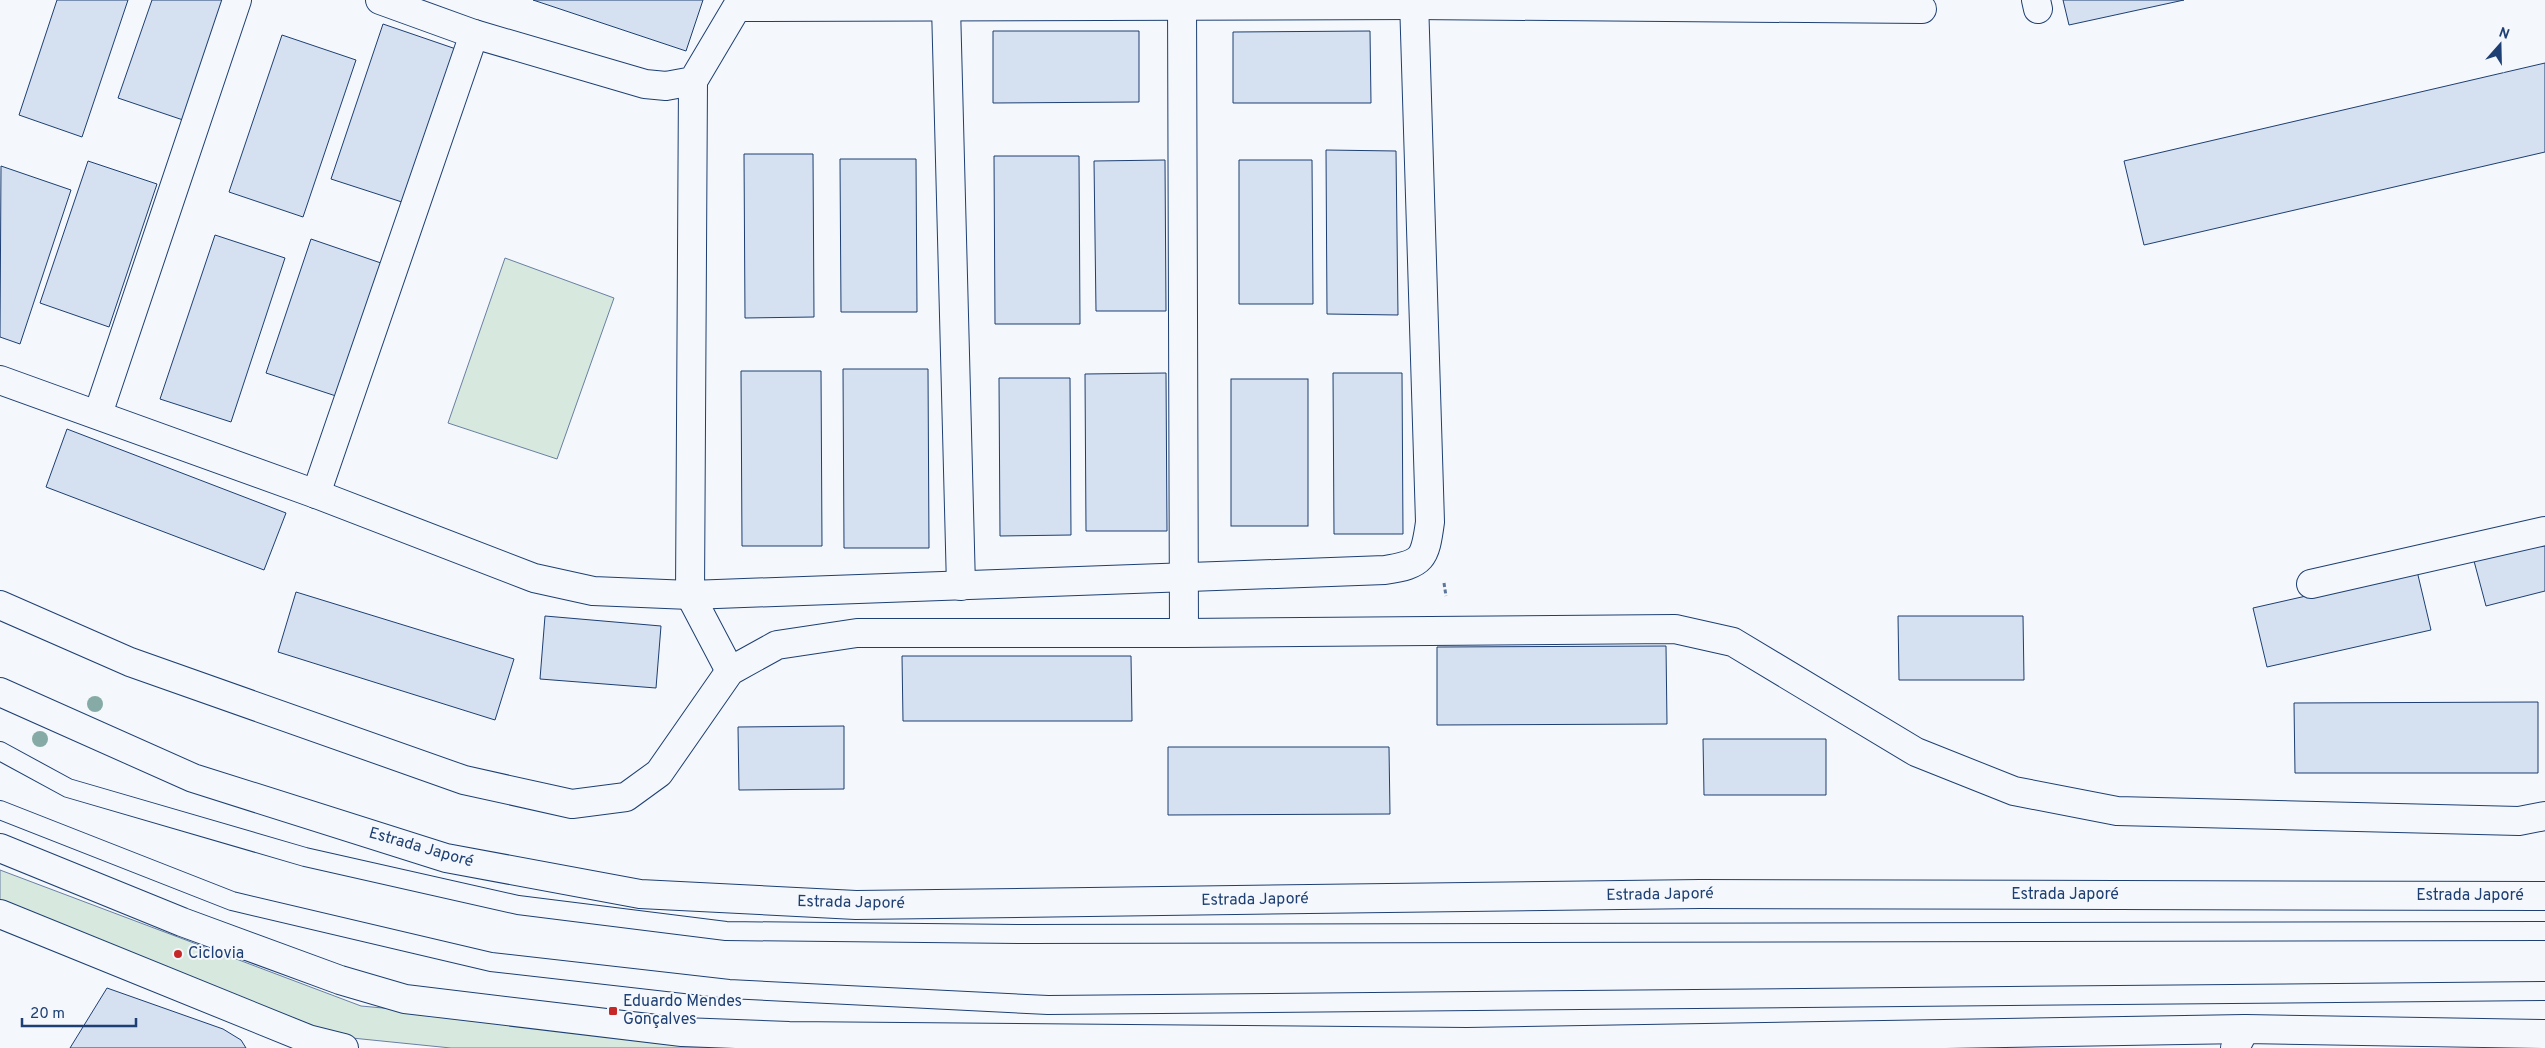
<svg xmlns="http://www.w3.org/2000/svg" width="2545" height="1048" viewBox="0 0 2545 1048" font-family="Overpass,sans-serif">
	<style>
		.green { fill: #d7e8df; stroke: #687fa3 }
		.building { fill: #d5e0f0; stroke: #1d3f73 }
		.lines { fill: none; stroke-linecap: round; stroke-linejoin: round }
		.lane-casing { stroke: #1d3f73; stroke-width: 20 }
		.street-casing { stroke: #1d3f73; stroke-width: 30 }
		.primary-casing { stroke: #1d3f73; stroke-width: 30 }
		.path { stroke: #5e769c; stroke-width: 3; stroke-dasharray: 4 2.5; stroke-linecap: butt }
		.lane { stroke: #f4f7fb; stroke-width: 18 }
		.street { stroke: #f4f7fb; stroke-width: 28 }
		.primary { stroke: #f4f7fb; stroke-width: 28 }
		.tree { fill: #86aba6 }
		.poi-dot { fill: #c62828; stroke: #f4f7fb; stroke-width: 2 }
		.labels { text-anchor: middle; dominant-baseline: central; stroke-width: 4; stroke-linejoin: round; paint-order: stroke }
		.street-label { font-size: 16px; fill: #1d3f73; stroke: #f4f7fb }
		.poi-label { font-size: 16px; fill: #1d3f73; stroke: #f4f7fb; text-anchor: start }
	</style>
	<rect width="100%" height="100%" fill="#f4f7fb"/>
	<g class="green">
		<path d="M 505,258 L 614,298 L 557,459 L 448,423 Z"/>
		<path d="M 0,870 L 361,1006 L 817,1048 L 451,1048 L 342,1037 L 0,903 Z"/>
	</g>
	<g class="building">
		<path d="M 57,0 L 128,0 L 82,137 L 19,115 Z"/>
		<path d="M 152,0 L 223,0 L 183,120 L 118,98 Z"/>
		<path d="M 533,0 L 703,0 L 686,51 Z"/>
		<path d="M 2063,0 L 2184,0 L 2069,25 Z"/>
		<path d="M 383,24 L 456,49 L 405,203 L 331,179 Z"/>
		<path d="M 993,31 L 1139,31 L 1139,102 L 993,103 Z"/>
		<path d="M 1370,31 L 1371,103 L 1233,103 L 1233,32 Z"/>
		<path d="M 282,35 L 356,60 L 303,217 L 229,192 Z"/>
		<path d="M 2545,63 L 2545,152 L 2144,245 L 2124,161 Z"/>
		<path d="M 1326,150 L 1396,151 L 1398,315 L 1327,314 Z"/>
		<path d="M 744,154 L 813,154 L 814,317 L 745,318 Z"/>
		<path d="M 994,156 L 1079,156 L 1080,324 L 995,324 Z"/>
		<path d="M 840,159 L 916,159 L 917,312 L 841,312 Z"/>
		<path d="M 1165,160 L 1166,311 L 1096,311 L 1094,161 Z"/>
		<path d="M 1239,160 L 1312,160 L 1313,304 L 1239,304 Z"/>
		<path d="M 88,161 L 157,184 L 109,327 L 40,303 Z"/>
		<path d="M 1,166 L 71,190 L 20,344 L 0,337 Z"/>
		<path d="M 215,235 L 285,258 L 231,422 L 160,399 Z"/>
		<path d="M 311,239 L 381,263 L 336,396 L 266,373 Z"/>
		<path d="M 843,369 L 928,369 L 929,548 L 844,548 Z"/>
		<path d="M 741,371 L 821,371 L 822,546 L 742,546 Z"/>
		<path d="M 1166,373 L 1167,531 L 1086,531 L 1085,374 Z"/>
		<path d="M 1333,373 L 1402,373 L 1403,534 L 1334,534 Z"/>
		<path d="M 999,378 L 1070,378 L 1071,535 L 1000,536 Z"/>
		<rect x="1231" y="379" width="77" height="147"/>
		<path d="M 67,429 L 286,513 L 264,570 L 46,487 Z"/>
		<path d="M 2545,542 L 2545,591 L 2486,606 L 2474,561 Z"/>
		<path d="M 2417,571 L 2431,630 L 2267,667 L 2253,608 Z"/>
		<path d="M 296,592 L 514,659 L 495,720 L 278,652 Z"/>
		<path d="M 545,616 L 661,626 L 656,688 L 540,679 Z"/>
		<path d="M 1898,616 L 2023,616 L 2024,680 L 1899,680 Z"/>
		<path d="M 1666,646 L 1667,724 L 1437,725 L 1437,647 Z"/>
		<path d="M 902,656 L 1131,656 L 1132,721 L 903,721 Z"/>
		<path d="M 2538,702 L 2538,773 L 2295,773 L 2294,703 Z"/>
		<path d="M 844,726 L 844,789 L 739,790 L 738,727 Z"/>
		<path d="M 1703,739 L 1826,739 L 1826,795 L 1704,795 Z"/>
		<path d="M 1168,747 L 1389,747 L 1390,814 L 1168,815 Z"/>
		<path d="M 107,988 L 223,1029 L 241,1040 L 246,1048 L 70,1048 Z"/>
	</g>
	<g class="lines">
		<defs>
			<g id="lane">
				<path d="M 0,751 L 68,788 L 305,857 L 518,905 L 726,931 L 1026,934 L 2545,931"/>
				<path d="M 0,810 L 232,901 L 491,962 L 729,989 L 1048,1005 L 2545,991"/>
			</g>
			<g id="street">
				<path d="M 380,0 L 474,34 L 645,84 L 666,86 L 693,81 L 741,0"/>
				<path d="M 1182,0 L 1184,633"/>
				<path d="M 2036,0 L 2038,9"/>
				<path d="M 946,6 L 961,586"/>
				<path d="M 738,7 L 1414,5 L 1922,9"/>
				<path d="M 693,81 L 690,595 L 730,671"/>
				<path d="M 0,380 L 316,494 L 534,578 L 593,591 L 690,595 L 1385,570 C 1423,564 1425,559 1430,522 L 1414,0"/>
				<path d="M 98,414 L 237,0"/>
				<path d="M 316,494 L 474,34"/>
				<path d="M 2311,584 L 2545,531"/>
				<path d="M 0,605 L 130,662 L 464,780 L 572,804 L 626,797 L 659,773 L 730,671 L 777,645 L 857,633 L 1184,633 L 1675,629 L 1733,642 L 1916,752 L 2014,791 L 2117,811 L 2519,821 L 2545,816"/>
				<path d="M 0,914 L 308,1039 L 344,1048"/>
				<path d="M 2235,1048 L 2245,1029"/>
			</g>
			<g id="primary">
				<path d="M 0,692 L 193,778 L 446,858 L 640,894 L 856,905 L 1700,894 L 2545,896"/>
				<path d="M 0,848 L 182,922 L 340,980 L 405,999 L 682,1032 L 789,1036 L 1467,1042 L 2245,1029 L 2545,1034"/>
			</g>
		</defs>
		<use href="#lane" class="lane-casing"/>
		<use href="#street" class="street-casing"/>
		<use href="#primary" class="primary-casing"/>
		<path class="path" d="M 1444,583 L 1446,596"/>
		<use href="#lane" class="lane"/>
		<use href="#street" class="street"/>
		<use href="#primary" class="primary"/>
	</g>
	<g class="tree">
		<circle cx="95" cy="704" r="8"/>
		<circle cx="40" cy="739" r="8"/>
	</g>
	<g class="poi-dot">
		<circle cx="178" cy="954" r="5"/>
		<rect x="608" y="1006" width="10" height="10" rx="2.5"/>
	</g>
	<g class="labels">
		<g class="street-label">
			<text transform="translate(421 848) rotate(16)">Estrada Japoré</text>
			<text transform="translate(1660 895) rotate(-1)">Estrada Japoré</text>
			<text x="2065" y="895">Estrada Japoré</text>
			<text x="2470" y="896">Estrada Japoré</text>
			<text transform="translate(1255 900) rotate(-1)">Estrada Japoré</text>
			<text transform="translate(851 903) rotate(1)">Estrada Japoré</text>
		</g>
		<g class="poi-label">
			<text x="188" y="954">Ciclovia</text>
			<text x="623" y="1002">Eduardo Mendes<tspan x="623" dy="18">Gonçalves</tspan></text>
		</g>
	</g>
	<g transform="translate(2500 45) rotate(20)" stroke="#f4f7fb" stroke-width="4" paint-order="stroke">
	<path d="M0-4L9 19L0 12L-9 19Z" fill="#1d3f73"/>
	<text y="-8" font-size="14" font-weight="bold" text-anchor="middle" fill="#1d3f73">N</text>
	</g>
	<path d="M22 1018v8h114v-8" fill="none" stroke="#1d3f73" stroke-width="2.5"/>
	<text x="30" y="1018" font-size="15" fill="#1d3f73" stroke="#f4f7fb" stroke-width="4" paint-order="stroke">20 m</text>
</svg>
